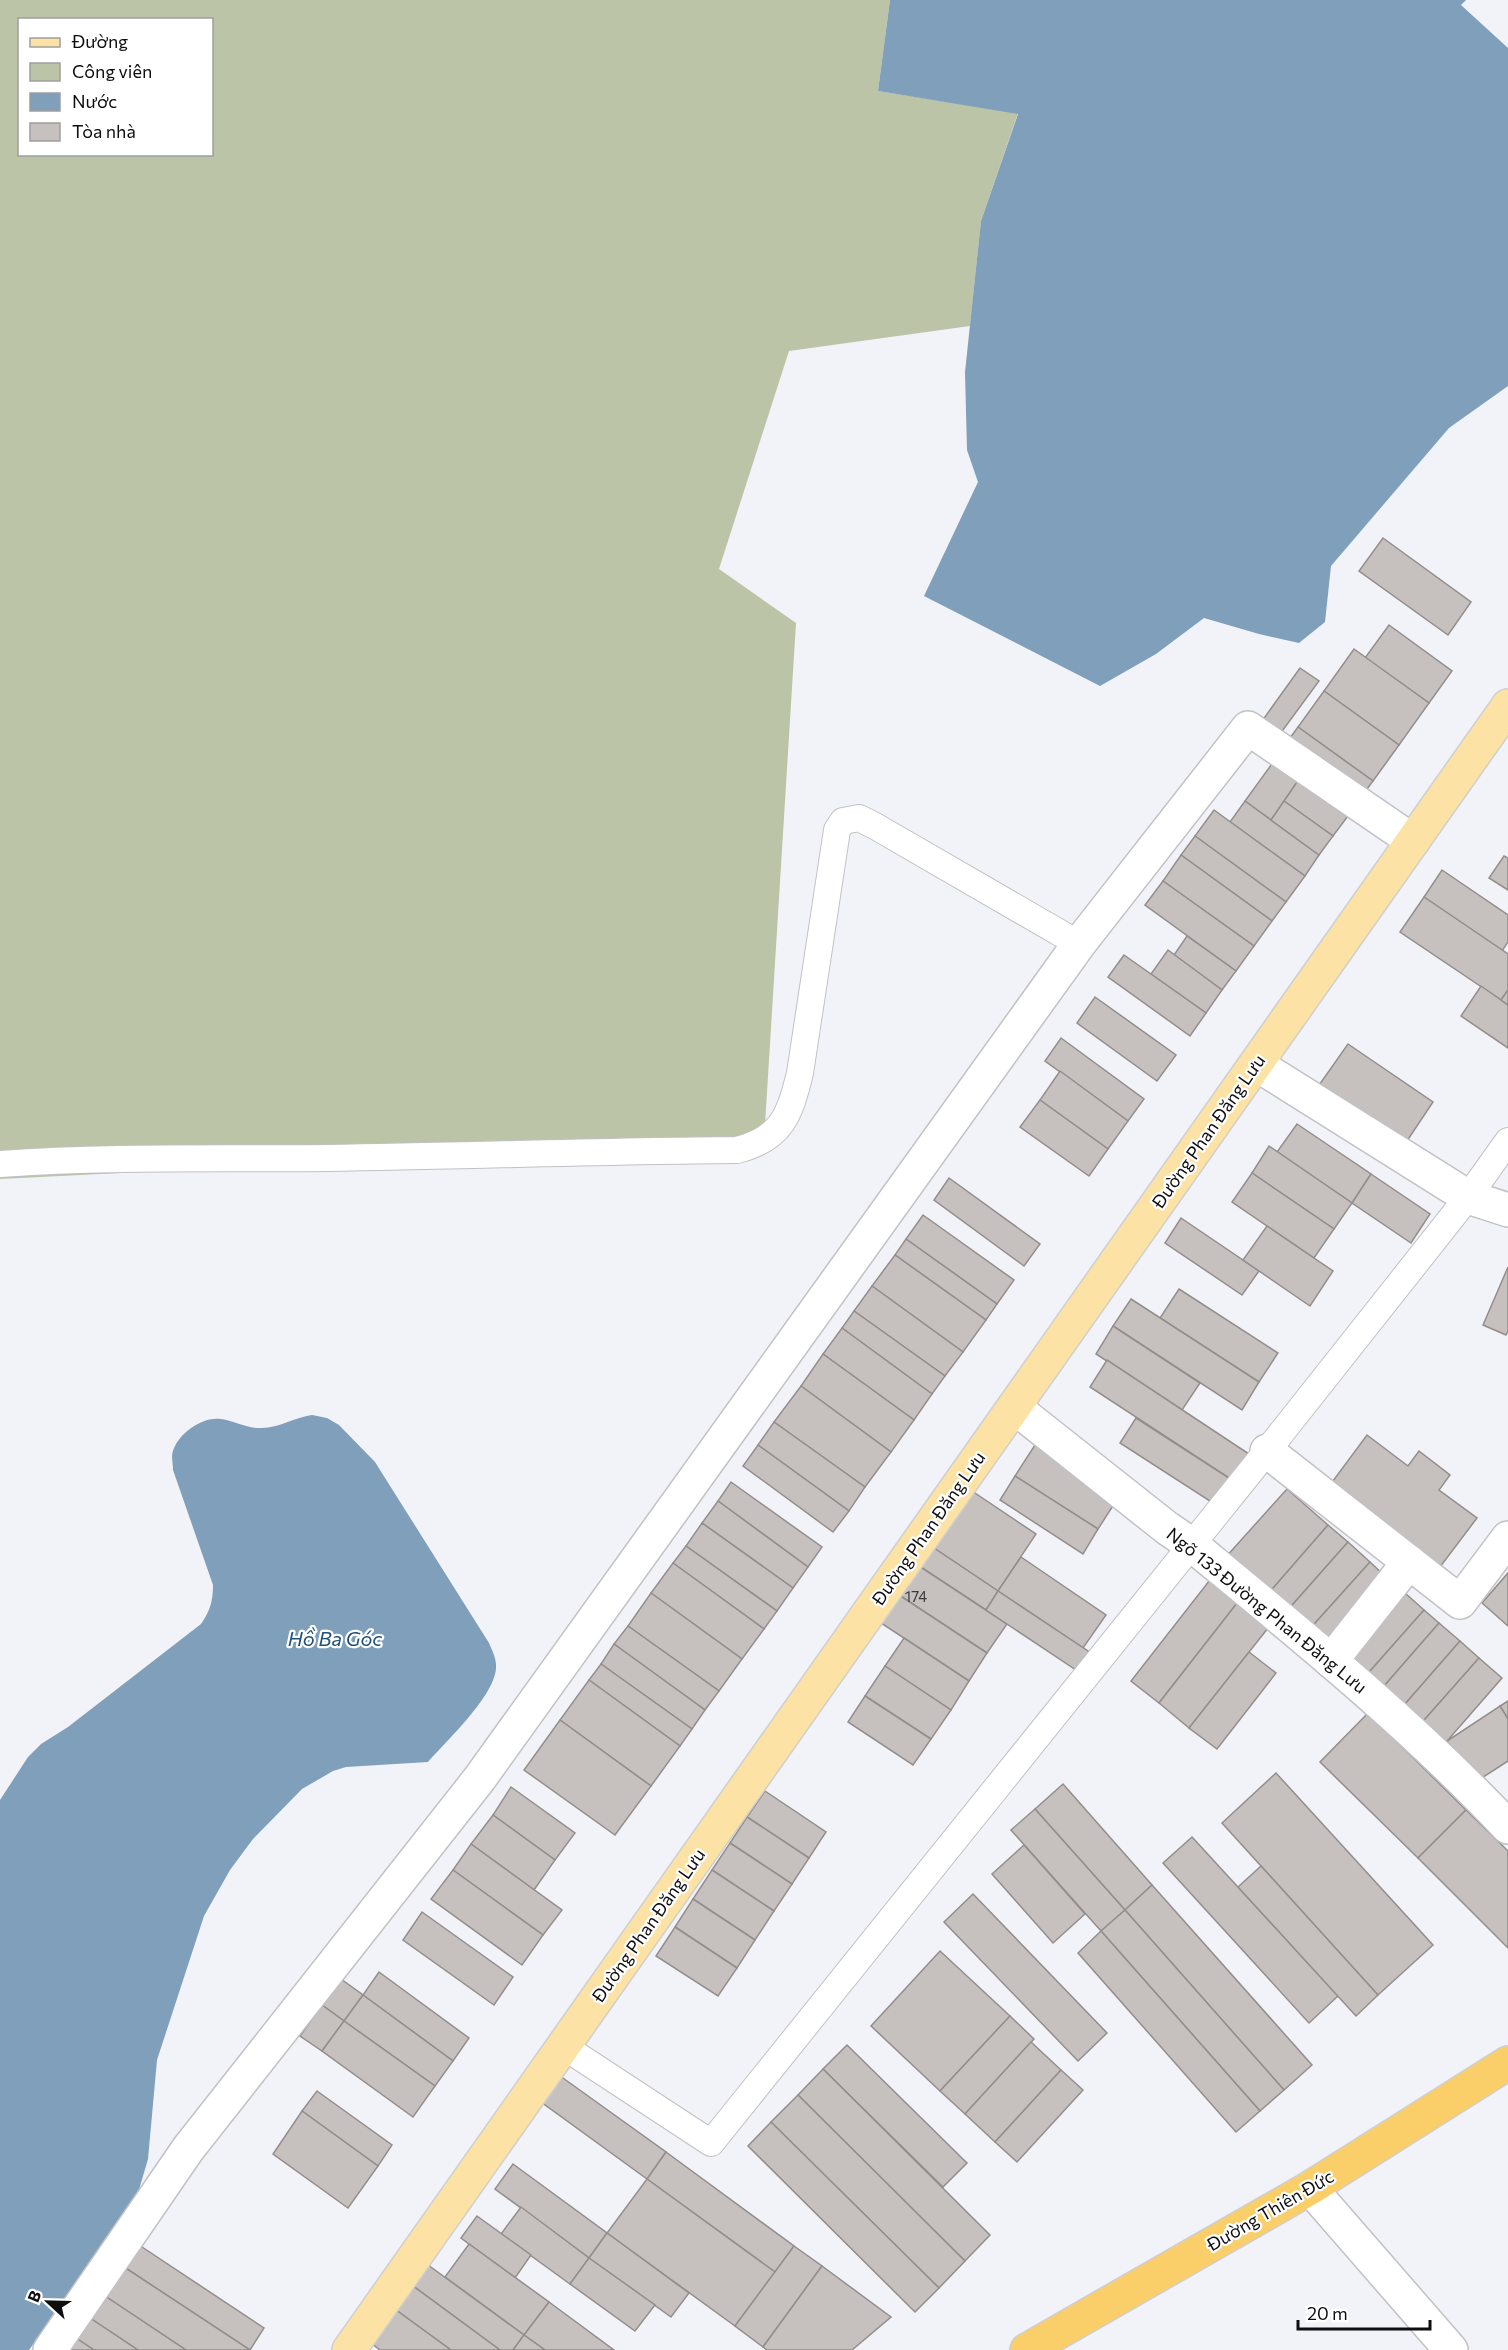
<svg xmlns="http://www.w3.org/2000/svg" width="1508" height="2350" viewBox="0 0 1508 2350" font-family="Commissioner,sans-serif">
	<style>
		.green { fill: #bbc4a6; fill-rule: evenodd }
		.water { fill: #7f9fbb }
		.building { fill: #c6c1be; stroke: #938e8c; stroke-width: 1.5 }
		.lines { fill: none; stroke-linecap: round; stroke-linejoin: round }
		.lane-casing { stroke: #c1c1c6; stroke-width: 28 }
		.street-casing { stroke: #c1c1c6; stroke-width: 36 }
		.primary-casing { stroke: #cfcfcf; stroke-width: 36 }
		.highway-casing { stroke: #cfcfcf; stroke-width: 36 }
		.lane { stroke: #fff; stroke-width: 26 }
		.street { stroke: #fff; stroke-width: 33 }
		.primary { stroke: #fce2a4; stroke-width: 33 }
		.highway { stroke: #face68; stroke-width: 33 }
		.labels { text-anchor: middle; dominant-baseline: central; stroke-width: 4.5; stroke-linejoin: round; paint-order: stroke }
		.number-label { font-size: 15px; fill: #3c3b3c }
		.street-label { font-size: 18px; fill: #0e0e10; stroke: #fff }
		.water-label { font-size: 20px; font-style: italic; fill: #205279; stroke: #fff }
	</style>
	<rect width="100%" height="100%" fill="#f2f3f8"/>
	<path class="green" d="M 0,0 L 890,0 L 878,91 L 1018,113 L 981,221 L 970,326 L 789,351 L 719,569 L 796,623 L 764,1141 L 0,1179 ZM 20,20 L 212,20 L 212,154 L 20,154 Z"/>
	<g class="water">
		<path d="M 890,0 L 1466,0 L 1461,5 L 1508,48 L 1508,386 L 1449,428 L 1331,566 L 1325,622 L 1299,643 L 1259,634 L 1204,618 L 1156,654 L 1100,686 L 924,596 L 978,482 L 967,450 L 965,372 L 981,221 L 1018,114 L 878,91 Z"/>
		<path d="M 312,1415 L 327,1418 L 339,1425 L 375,1462 L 489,1643 C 492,1650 496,1658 496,1665 C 498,1693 447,1740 428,1762 L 346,1767 L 333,1771 L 302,1789 L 253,1839 L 230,1870 L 204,1916 L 157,2060 L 148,2159 L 138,2193 L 115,2233 L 29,2350 L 0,2350 L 0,1800 L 28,1757 L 41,1744 L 68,1727 L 201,1624 C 210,1611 213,1601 213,1585 L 173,1470 C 173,1466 172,1460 172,1456 C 174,1436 201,1416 221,1419 C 235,1421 248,1429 262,1428 C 279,1428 295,1417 312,1415 Z"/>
	</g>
	<g class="building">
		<path d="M 1383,538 L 1471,602 L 1448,635 L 1359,571 Z"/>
		<path d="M 1389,625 L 1452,671 L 1429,703 L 1365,658 Z"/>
		<path d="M 1354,649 L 1429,703 L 1399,745 L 1324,691 Z"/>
		<path d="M 1300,668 L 1319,681 L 1280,734 L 1262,721 Z"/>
		<path d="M 1324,691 L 1399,745 L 1373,781 L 1298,727 Z"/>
		<path d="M 1298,727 L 1373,781 L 1359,800 L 1284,746 Z"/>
		<path d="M 1279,754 L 1304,772 L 1271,820 L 1245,801 Z"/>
		<path d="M 1304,772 L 1354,808 L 1333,836 L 1284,801 Z"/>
		<path d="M 1245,801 L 1319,855 L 1305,876 L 1230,822 Z"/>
		<path d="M 1284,801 L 1333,836 L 1319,855 L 1271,820 Z"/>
		<path d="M 1214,810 L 1305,876 L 1286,902 L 1195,836 Z"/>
		<path d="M 1195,836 L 1286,902 L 1272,921 L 1181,855 Z"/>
		<path d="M 1181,855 L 1272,921 L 1254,946 L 1163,881 Z"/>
		<path d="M 1504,856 L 1508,858 L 1508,890 L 1489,878 Z"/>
		<path d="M 1442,870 L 1508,915 L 1508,942 L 1502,951 L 1424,897 Z"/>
		<path d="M 1163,881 L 1254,946 L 1236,971 L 1145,905 Z"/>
		<path d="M 1424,897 L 1508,954 L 1508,990 L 1501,1000 L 1400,932 Z"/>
		<path d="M 1187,936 L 1236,971 L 1222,990 L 1174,955 Z"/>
		<path d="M 1168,950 L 1222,990 L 1206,1013 L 1151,974 Z"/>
		<path d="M 1124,955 L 1206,1013 L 1190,1036 L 1108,977 Z"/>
		<path d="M 1481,986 L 1508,1005 L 1508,1048 L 1461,1016 Z"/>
		<path d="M 1508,990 L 1508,1005 L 1501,1000 Z"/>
		<path d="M 1095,997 L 1176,1055 L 1157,1081 L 1077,1023 Z"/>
		<path d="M 1061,1038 L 1144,1099 L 1128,1121 L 1045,1061 Z"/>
		<path d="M 1348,1044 L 1433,1102 L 1403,1147 L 1317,1088 Z"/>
		<path d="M 1060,1071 L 1128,1121 L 1108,1149 L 1040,1100 Z"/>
		<path d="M 1040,1100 L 1108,1149 L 1089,1176 L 1020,1127 Z"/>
		<path d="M 1297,1124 L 1371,1174 L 1352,1203 L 1277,1152 Z"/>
		<path d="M 1269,1146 L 1352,1203 L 1334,1229 L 1252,1173 Z"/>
		<path d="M 1252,1173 L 1334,1229 L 1314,1258 L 1232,1202 Z"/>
		<path d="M 1371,1174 L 1430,1214 L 1411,1243 L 1352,1203 Z"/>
		<path d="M 949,1178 L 1040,1244 L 1024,1266 L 934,1200 Z"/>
		<path d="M 923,1215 L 1014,1280 L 997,1304 L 906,1239 Z"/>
		<path d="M 1181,1218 L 1259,1271 L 1242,1295 L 1165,1243 Z"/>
		<path d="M 1267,1226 L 1333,1271 L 1310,1306 L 1243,1260 Z"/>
		<path d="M 906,1239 L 997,1304 L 986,1320 L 895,1255 Z"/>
		<path d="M 895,1255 L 986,1320 L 963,1352 L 872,1286 Z"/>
		<path d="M 1508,1267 L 1508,1331 L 1506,1335 L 1483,1325 Z"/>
		<path d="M 872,1286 L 963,1352 L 945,1376 L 854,1311 Z"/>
		<path d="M 1179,1289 L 1278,1353 L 1259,1382 L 1160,1318 Z"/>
		<path d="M 1131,1299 L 1259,1382 L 1242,1410 L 1113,1326 Z"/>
		<path d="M 854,1311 L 945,1376 L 932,1394 L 842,1328 Z"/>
		<path d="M 1113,1326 L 1200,1383 L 1182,1410 L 1096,1354 Z"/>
		<path d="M 842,1328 L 932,1394 L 914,1420 L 823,1354 Z"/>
		<path d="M 823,1354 L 914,1420 L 891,1452 L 801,1386 Z"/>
		<path d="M 1107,1360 L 1249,1454 L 1232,1480 L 1090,1387 Z"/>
		<path d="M 801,1386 L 891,1452 L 865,1487 L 774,1422 Z"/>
		<path d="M 1136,1418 L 1232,1480 L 1216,1505 L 1120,1443 Z"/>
		<path d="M 774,1422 L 865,1487 L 849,1511 L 758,1445 Z"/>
		<path d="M 1367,1435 L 1408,1466 L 1419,1451 L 1450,1475 L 1439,1490 L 1477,1518 L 1434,1575 L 1324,1493 Z"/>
		<path d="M 758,1445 L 849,1511 L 833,1532 L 743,1466 Z"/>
		<path d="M 1035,1445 L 1118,1498 L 1098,1529 L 1015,1476 Z"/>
		<path d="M 1015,1476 L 1098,1529 L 1083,1554 L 1000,1500 Z"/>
		<path d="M 731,1482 L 822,1547 L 808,1567 L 718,1501 Z"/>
		<path d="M 966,1487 L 1036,1534 L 998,1591 L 928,1544 Z"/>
		<path d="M 1287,1489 L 1328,1525 L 1267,1595 L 1225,1558 Z"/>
		<path d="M 718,1501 L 808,1567 L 793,1588 L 702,1523 Z"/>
		<path d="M 702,1523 L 793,1588 L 777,1611 L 686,1546 Z"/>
		<path d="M 1328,1525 L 1348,1542 L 1286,1612 L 1267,1595 Z"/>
		<path d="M 1348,1542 L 1370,1562 L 1308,1631 L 1286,1612 Z"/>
		<path d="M 928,1544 L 998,1591 L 986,1610 L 916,1564 Z"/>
		<path d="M 686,1546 L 777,1611 L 764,1629 L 673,1563 Z"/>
		<path d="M 1021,1557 L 1106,1615 L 1083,1648 L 998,1591 Z"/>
		<path d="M 1370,1562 L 1389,1580 L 1329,1649 L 1308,1631 Z"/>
		<path d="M 673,1563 L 764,1629 L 742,1659 L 651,1593 Z"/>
		<path d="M 916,1564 L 1007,1624 L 987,1653 L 896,1593 Z"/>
		<path d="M 1508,1573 L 1508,1626 L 1482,1603 Z"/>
		<path d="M 1213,1576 L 1241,1598 L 1159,1703 L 1131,1681 Z"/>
		<path d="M 998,1591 L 1091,1653 L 1079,1672 L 986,1610 Z"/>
		<path d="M 651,1593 L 742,1659 L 719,1691 L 628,1626 Z"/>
		<path d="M 896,1593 L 987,1653 L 969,1681 L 878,1621 Z"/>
		<path d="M 1405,1593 L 1424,1610 L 1363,1679 L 1344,1663 Z"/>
		<path d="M 1241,1598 L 1272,1623 L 1189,1728 L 1159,1703 Z"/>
		<path d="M 1424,1610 L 1439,1623 L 1378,1693 L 1363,1679 Z"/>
		<path d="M 1439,1623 L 1460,1641 L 1399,1711 L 1378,1693 Z"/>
		<path d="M 628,1626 L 719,1691 L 705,1710 L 614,1644 Z"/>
		<path d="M 904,1638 L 969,1681 L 951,1710 L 885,1666 Z"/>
		<path d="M 1460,1641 L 1479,1658 L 1418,1727 L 1399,1711 Z"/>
		<path d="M 614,1644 L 705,1710 L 692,1729 L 601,1664 Z"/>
		<path d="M 1249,1652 L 1276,1673 L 1217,1749 L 1189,1728 Z"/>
		<path d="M 1479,1658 L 1502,1678 L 1441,1748 L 1418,1727 Z"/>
		<path d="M 601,1664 L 692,1729 L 680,1746 L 589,1680 Z"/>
		<path d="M 885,1666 L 951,1710 L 931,1739 L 865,1696 Z"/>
		<path d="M 589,1680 L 680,1746 L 651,1786 L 560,1720 Z"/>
		<path d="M 865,1696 L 931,1739 L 913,1765 L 848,1722 Z"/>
		<path d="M 1508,1701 L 1508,1719 L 1500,1706 Z"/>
		<path d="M 1500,1706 L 1508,1719 L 1508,1761 L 1474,1783 L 1447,1741 Z"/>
		<path d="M 1368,1713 L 1466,1810 L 1418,1858 L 1320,1762 Z"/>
		<path d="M 560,1720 L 651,1786 L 615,1835 L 524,1770 Z"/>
		<path d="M 1276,1773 L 1433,1945 L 1378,1995 L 1222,1823 Z"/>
		<path d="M 1063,1784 L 1152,1885 L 1125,1910 L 1035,1809 Z"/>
		<path d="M 511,1787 L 575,1833 L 555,1860 L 493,1815 Z"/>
		<path d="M 765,1791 L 826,1832 L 809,1858 L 747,1817 Z"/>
		<path d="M 1035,1809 L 1125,1910 L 1101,1931 L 1011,1830 Z"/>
		<path d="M 1466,1810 L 1508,1851 L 1508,1948 L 1418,1858 Z"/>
		<path d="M 493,1815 L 555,1860 L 534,1890 L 471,1844 Z"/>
		<path d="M 747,1817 L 809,1858 L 792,1884 L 730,1843 Z"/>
		<path d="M 1192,1837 L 1338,1996 L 1309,2023 L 1163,1863 Z"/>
		<path d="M 730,1843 L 792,1884 L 774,1911 L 712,1870 Z"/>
		<path d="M 471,1844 L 562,1910 L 543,1935 L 453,1870 Z"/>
		<path d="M 1024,1845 L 1085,1914 L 1053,1943 L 992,1874 Z"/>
		<path d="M 1261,1866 L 1378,1995 L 1356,2016 L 1238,1887 Z"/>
		<path d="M 453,1870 L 543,1935 L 522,1965 L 431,1899 Z"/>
		<path d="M 712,1870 L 774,1911 L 755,1940 L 693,1899 Z"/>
		<path d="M 1152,1885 L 1312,2065 L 1284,2090 L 1125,1910 Z"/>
		<path d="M 973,1894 L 1107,2033 L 1078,2061 L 944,1922 Z"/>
		<path d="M 693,1899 L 755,1940 L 737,1968 L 675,1927 Z"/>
		<path d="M 1125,1910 L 1284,2090 L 1260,2111 L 1101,1931 Z"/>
		<path d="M 422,1912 L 513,1977 L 494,2005 L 403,1940 Z"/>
		<path d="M 675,1927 L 737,1968 L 718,1996 L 656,1956 Z"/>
		<path d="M 1101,1931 L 1260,2111 L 1236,2132 L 1078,1953 Z"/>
		<path d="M 940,1951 L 1010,2016 L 940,2091 L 871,2026 Z"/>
		<path d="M 379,1972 L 469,2038 L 453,2061 L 363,1995 Z"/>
		<path d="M 341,1979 L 363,1995 L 344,2021 L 322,2005 Z"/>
		<path d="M 363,1995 L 453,2061 L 435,2086 L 344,2021 Z"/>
		<path d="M 322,2005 L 344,2021 L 322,2051 L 300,2036 Z"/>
		<path d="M 1010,2016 L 1034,2039 L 965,2114 L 940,2091 Z"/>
		<path d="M 344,2021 L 435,2086 L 413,2117 L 322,2051 Z"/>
		<path d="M 1031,2042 L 1061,2070 L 995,2142 L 965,2114 Z"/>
		<path d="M 847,2045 L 967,2163 L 943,2187 L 823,2069 Z"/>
		<path d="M 823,2069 L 990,2235 L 965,2261 L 798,2095 Z"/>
		<path d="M 1061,2070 L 1083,2090 L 1017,2162 L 995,2142 Z"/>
		<path d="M 556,2073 L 666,2152 L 647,2179 L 537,2099 Z"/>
		<path d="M 317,2091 L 392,2145 L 378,2166 L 302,2111 Z"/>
		<path d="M 798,2095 L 965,2261 L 939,2288 L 771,2122 Z"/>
		<path d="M 302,2111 L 378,2166 L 348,2208 L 273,2154 Z"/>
		<path d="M 771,2122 L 939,2288 L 915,2312 L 748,2146 Z"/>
		<path d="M 666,2152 L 794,2246 L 775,2272 L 647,2179 Z"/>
		<path d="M 513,2164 L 607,2233 L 589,2258 L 495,2189 Z"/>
		<path d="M 647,2179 L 775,2272 L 735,2326 L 607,2233 Z"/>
		<path d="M 521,2207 L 589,2258 L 570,2284 L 501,2234 Z"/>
		<path d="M 477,2216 L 531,2255 L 515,2278 L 461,2238 Z"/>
		<path d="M 607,2233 L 689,2293 L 671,2317 L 589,2258 Z"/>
		<path d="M 133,2241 L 264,2328 L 250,2350 L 118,2263 Z"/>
		<path d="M 469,2244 L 549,2302 L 524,2335 L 445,2277 Z"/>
		<path d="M 794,2246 L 822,2266 L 763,2347 L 735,2326 Z"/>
		<path d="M 589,2258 L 655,2305 L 635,2331 L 570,2284 Z"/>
		<path d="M 424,2262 L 524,2335 L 513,2350 L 500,2350 L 409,2283 Z"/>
		<path d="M 118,2263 L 250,2350 L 186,2350 L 99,2292 Z"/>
		<path d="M 822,2266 L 891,2317 L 852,2350 L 767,2350 L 763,2347 Z"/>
		<path d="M 409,2283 L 500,2350 L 451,2350 L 392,2307 Z"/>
		<path d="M 99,2292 L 186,2350 L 138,2350 L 84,2314 Z"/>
		<path d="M 549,2302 L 614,2350 L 545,2350 L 524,2335 Z"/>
		<path d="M 392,2307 L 451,2350 L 380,2350 L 367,2340 Z"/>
		<path d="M 84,2314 L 138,2350 L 94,2350 L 70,2334 Z"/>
		<path d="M 70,2334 L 94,2350 L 60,2350 Z"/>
		<path d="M 524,2335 L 545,2350 L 513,2350 Z"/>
	</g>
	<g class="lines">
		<defs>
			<g id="lane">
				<path d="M 0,1164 C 109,1156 218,1159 328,1158 C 464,1156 601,1151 737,1150 C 782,1139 790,1114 800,1073 L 837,830 L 843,821 L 859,818 L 875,826 L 1079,944"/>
				<path d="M 563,2046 L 711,2143 L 1267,1451 L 1468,1197 L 1508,1141"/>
			</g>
			<g id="street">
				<path d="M 1256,1064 L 1468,1197 L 1508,1210"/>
				<path d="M 1014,1407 L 1167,1528 L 1192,1545 C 1301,1635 1411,1724 1508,1827"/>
				<path d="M 1267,1451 L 1460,1602 L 1508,1538"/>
				<path d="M 1331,1661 L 1409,1562"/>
				<path d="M 1310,2188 L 1451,2350"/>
				<path d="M 50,2350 L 188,2149 L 480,1778 L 1079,944 L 1248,728 L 1413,841"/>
			</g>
			<path id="primary" d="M 349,2350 L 1508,706"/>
			<path id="highway" d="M 1027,2350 L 1310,2188 L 1508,2063"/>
		</defs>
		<use href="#lane" class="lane-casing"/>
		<use href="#street" class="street-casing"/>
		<use href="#primary" class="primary-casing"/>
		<use href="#highway" class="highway-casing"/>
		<use href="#lane" class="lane"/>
		<use href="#street" class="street"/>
		<use href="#primary" class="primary"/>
		<use href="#highway" class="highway"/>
	</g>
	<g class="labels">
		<g class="number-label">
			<text x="916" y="1596">174</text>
		</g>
		<g class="street-label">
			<text transform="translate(1208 1131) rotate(-55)">Đường Phan Đăng Lưu</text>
			<text transform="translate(928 1528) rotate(-55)">Đường Phan Đăng Lưu</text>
			<text transform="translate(1267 1610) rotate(39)">Ngõ 133 Đường Phan Đăng Lưu</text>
			<text transform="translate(648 1925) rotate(-55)">Đường Phan Đăng Lưu</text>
			<text transform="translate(1270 2210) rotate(-30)">Đường Thiên Đức</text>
		</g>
		<g class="water-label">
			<text x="335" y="1638">Hồ Ba Góc</text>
		</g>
	</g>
	<rect x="18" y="18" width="195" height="138" fill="#ffffff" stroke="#9f9f9f" stroke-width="1.5"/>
	<rect x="30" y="38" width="30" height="9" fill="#fce2a4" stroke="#9f9f9f" stroke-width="1.5"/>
	<text x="72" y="48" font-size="18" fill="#0e0e10">Đường</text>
	<rect x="30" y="63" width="30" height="18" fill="#bbc4a6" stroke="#9f9f9f" stroke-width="1.5"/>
	<text x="72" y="78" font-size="18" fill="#0e0e10">Công viên</text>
	<rect x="30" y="93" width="30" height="18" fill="#7f9fbb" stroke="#9f9f9f" stroke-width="1.5"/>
	<text x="72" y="108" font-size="18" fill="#0e0e10">Nước</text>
	<rect x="30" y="123" width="30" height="18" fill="#c6c1be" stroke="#9f9f9f" stroke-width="1.5"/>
	<text x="72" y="138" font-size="18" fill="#0e0e10">Tòa nhà</text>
	<g transform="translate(48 2302) rotate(292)" stroke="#ffffff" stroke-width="4.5" paint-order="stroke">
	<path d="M0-4.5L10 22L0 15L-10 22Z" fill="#0e0e10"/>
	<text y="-9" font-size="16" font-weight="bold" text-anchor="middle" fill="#0e0e10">B</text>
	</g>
	<path d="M1298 2320v9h132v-9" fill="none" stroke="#0e0e10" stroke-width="3"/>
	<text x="1307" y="2320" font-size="18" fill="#0e0e10" stroke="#ffffff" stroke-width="4.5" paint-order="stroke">20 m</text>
</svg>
